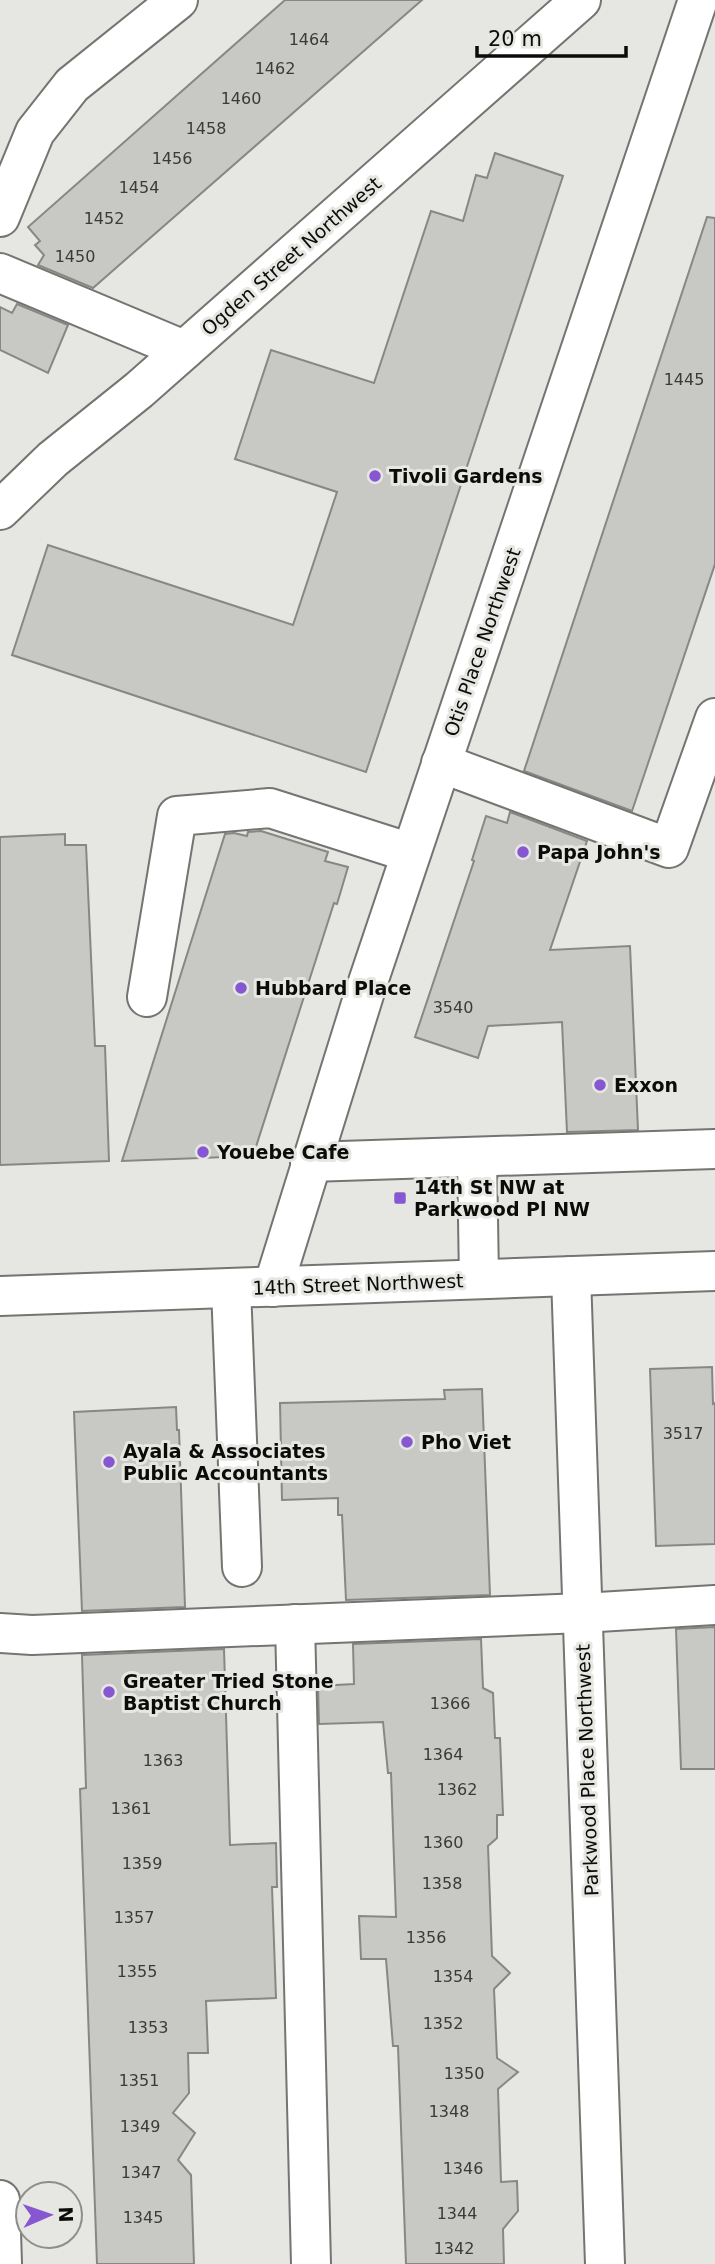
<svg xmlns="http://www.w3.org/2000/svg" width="715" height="2264" viewBox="0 0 715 2264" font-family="'DejaVu Sans',sans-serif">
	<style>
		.building { fill: #c8c9c4; stroke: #878884; stroke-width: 2 }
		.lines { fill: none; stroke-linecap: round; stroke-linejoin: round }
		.minor-casing { stroke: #747571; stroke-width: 42 }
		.major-casing { stroke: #747571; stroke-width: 42 }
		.minor { stroke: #fff; stroke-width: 38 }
		.major { stroke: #fff; stroke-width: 38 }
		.poi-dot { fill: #8657d0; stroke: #e6e7e2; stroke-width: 2.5 }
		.labels { text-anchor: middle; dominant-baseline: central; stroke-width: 6; stroke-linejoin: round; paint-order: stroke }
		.number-label { font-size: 16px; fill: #3a3b38 }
		.street-label { font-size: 19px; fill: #0b0c0a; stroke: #e6e7e2 }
		.poi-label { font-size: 19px; font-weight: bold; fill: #0b0c0a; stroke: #e6e7e2; text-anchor: start }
	</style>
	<rect width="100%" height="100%" fill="#e6e7e2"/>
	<g class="building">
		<path d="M 285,0 L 422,0 L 93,288 L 38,265 L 44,255 L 35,245 L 40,241 L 28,227 Z"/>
		<path d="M 495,153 L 563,176 L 366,772 L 12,655 L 48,545 L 293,625 L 337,492 L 235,459 L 271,350 L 374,383 L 431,211 L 463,221 L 476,175 L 487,178 Z"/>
		<path d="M 707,217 L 715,218 L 715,564 L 632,811 L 524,771 Z"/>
		<path d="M 17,304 L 68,325 L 48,373 L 0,350 L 0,307 L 12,313 Z"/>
		<path d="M 510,812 L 587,841 L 550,950 L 630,946 L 638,1130 L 567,1132 L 562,1022 L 488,1026 L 478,1058 L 415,1037 L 474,861 L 472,860 L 486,816 L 507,823 Z"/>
		<path d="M 261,831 L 328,852 L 325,861 L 348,867 L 337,904 L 334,903 L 253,1156 L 122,1161 L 225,834 L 234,833 L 247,836 L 248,832 Z"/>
		<path d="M 65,834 L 65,845 L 86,845 L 95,1046 L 105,1046 L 109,1161 L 0,1165 L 0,837 Z"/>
		<path d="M 712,1367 L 713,1404 L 715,1403 L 715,1544 L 656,1546 L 650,1369 Z"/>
		<path d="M 482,1389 L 490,1595 L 346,1600 L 342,1515 L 338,1515 L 338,1498 L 282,1500 L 280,1403 L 445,1399 L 444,1390 Z"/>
		<path d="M 176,1407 L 177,1430 L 179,1430 L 185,1607 L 82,1611 L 74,1412 Z"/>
		<path d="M 715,1627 L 715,1769 L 681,1769 L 676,1629 Z"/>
		<path d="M 481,1639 L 483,1688 L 493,1693 L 495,1738 L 500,1738 L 503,1815 L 497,1815 L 497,1838 L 488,1846 L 492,1956 L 510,1973 L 494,1989 L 497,2058 L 518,2072 L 498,2089 L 501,2182 L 517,2181 L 518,2211 L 503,2229 L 504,2264 L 406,2264 L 398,2046 L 393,2046 L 386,1959 L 361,1959 L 359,1916 L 396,1917 L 391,1773 L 388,1773 L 383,1722 L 319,1724 L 318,1686 L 354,1684 L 353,1644 Z"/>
		<path d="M 224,1649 L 230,1845 L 276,1843 L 277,1887 L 272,1887 L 276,1998 L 206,2001 L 208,2053 L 188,2053 L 189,2093 L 173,2113 L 195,2133 L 178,2160 L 191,2175 L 194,2264 L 97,2264 L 80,1789 L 86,1788 L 82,1655 Z"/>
	</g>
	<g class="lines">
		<defs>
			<g id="minor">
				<path d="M 0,217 L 35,132 L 72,85 L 178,0"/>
				<path d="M 0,273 L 184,350"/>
				<path d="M 0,510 L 53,459 L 139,390 L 581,0"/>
				<path d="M 441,763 L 669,848 L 715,718"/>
				<path d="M 147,997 L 177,816 L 270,808 L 411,853"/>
				<path d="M 477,1157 L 479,1279"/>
				<path d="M 310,1162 L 715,1149"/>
				<path d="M 571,1276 L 605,2264"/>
				<path d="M 273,1287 L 366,988 L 698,0"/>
				<path d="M 231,1288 L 242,1567"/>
				<path d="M 295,1624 L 311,2264"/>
				<path d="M 0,1633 L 32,1635 L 582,1613 L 715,1605"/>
				<path d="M 0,2200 L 2,2264"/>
			</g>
			<path id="major" d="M 0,1296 L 715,1271"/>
		</defs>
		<use href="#minor" class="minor-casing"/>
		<use href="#major" class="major-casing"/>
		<use href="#minor" class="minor"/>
		<use href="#major" class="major"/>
	</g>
	<g class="poi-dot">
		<circle cx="375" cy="476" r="7"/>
		<circle cx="523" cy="852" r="7"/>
		<circle cx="241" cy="988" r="7"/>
		<circle cx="600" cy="1085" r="7"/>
		<circle cx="203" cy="1152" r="7"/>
		<rect x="393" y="1191" width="14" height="14" rx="3.5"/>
		<circle cx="407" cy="1442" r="7"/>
		<circle cx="109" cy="1462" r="7"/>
		<circle cx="109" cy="1692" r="7"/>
	</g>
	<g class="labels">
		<g class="number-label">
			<text x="309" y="39">1464</text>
			<text x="275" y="68">1462</text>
			<text x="241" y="98">1460</text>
			<text x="206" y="128">1458</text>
			<text x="172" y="158">1456</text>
			<text x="139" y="187">1454</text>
			<text x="104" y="218">1452</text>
			<text x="75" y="256">1450</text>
			<text x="684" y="379">1445</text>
			<text x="453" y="1007">3540</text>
			<text x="683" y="1433">3517</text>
			<text x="450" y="1703">1366</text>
			<text x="443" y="1754">1364</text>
			<text x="163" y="1760">1363</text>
			<text x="457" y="1789">1362</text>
			<text x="131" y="1808">1361</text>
			<text x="443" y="1842">1360</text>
			<text x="142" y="1863">1359</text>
			<text x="442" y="1883">1358</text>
			<text x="134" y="1917">1357</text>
			<text x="426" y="1937">1356</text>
			<text x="137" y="1971">1355</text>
			<text x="453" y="1976">1354</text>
			<text x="443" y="2023">1352</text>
			<text x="148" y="2027">1353</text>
			<text x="464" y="2073">1350</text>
			<text x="139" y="2080">1351</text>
			<text x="449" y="2111">1348</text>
			<text x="140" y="2126">1349</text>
			<text x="463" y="2168">1346</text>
			<text x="141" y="2172">1347</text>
			<text x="457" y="2213">1344</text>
			<text x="143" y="2217">1345</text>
			<text x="454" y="2248">1342</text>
		</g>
		<g class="street-label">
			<text transform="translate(291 256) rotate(-41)">Ogden Street Northwest</text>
			<text transform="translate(482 642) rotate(-71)">Otis Place Northwest</text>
			<text transform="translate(358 1284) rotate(-2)">14th Street Northwest</text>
			<text transform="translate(587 1770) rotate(-92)">Parkwood Place Northwest</text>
		</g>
		<g class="poi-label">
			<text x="389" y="476">Tivoli Gardens</text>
			<text x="537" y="852">Papa John's</text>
			<text x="255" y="988">Hubbard Place</text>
			<text x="614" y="1085">Exxon</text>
			<text x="217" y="1152">Youebe Cafe</text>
			<text x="414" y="1187">14th St NW at<tspan x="414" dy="22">Parkwood Pl NW</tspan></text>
			<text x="421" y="1442">Pho Viet</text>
			<text x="123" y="1451">Ayala &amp; Associates<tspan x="123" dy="22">Public Accountants</tspan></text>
			<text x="123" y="1681">Greater Tried Stone<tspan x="123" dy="22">Baptist Church</tspan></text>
		</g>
	</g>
	<g transform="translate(49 2215) rotate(88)"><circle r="33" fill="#e6e7e2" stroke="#8e8f8c" stroke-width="2"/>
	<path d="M0-5L12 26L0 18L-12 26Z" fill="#8657d0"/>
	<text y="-10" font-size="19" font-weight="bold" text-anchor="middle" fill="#0b0c0a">N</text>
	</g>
	<path d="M477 46v10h149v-10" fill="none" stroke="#0b0c0a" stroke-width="3.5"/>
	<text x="488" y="46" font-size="21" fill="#0b0c0a" stroke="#e6e7e2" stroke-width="5" paint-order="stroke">20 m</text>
</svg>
